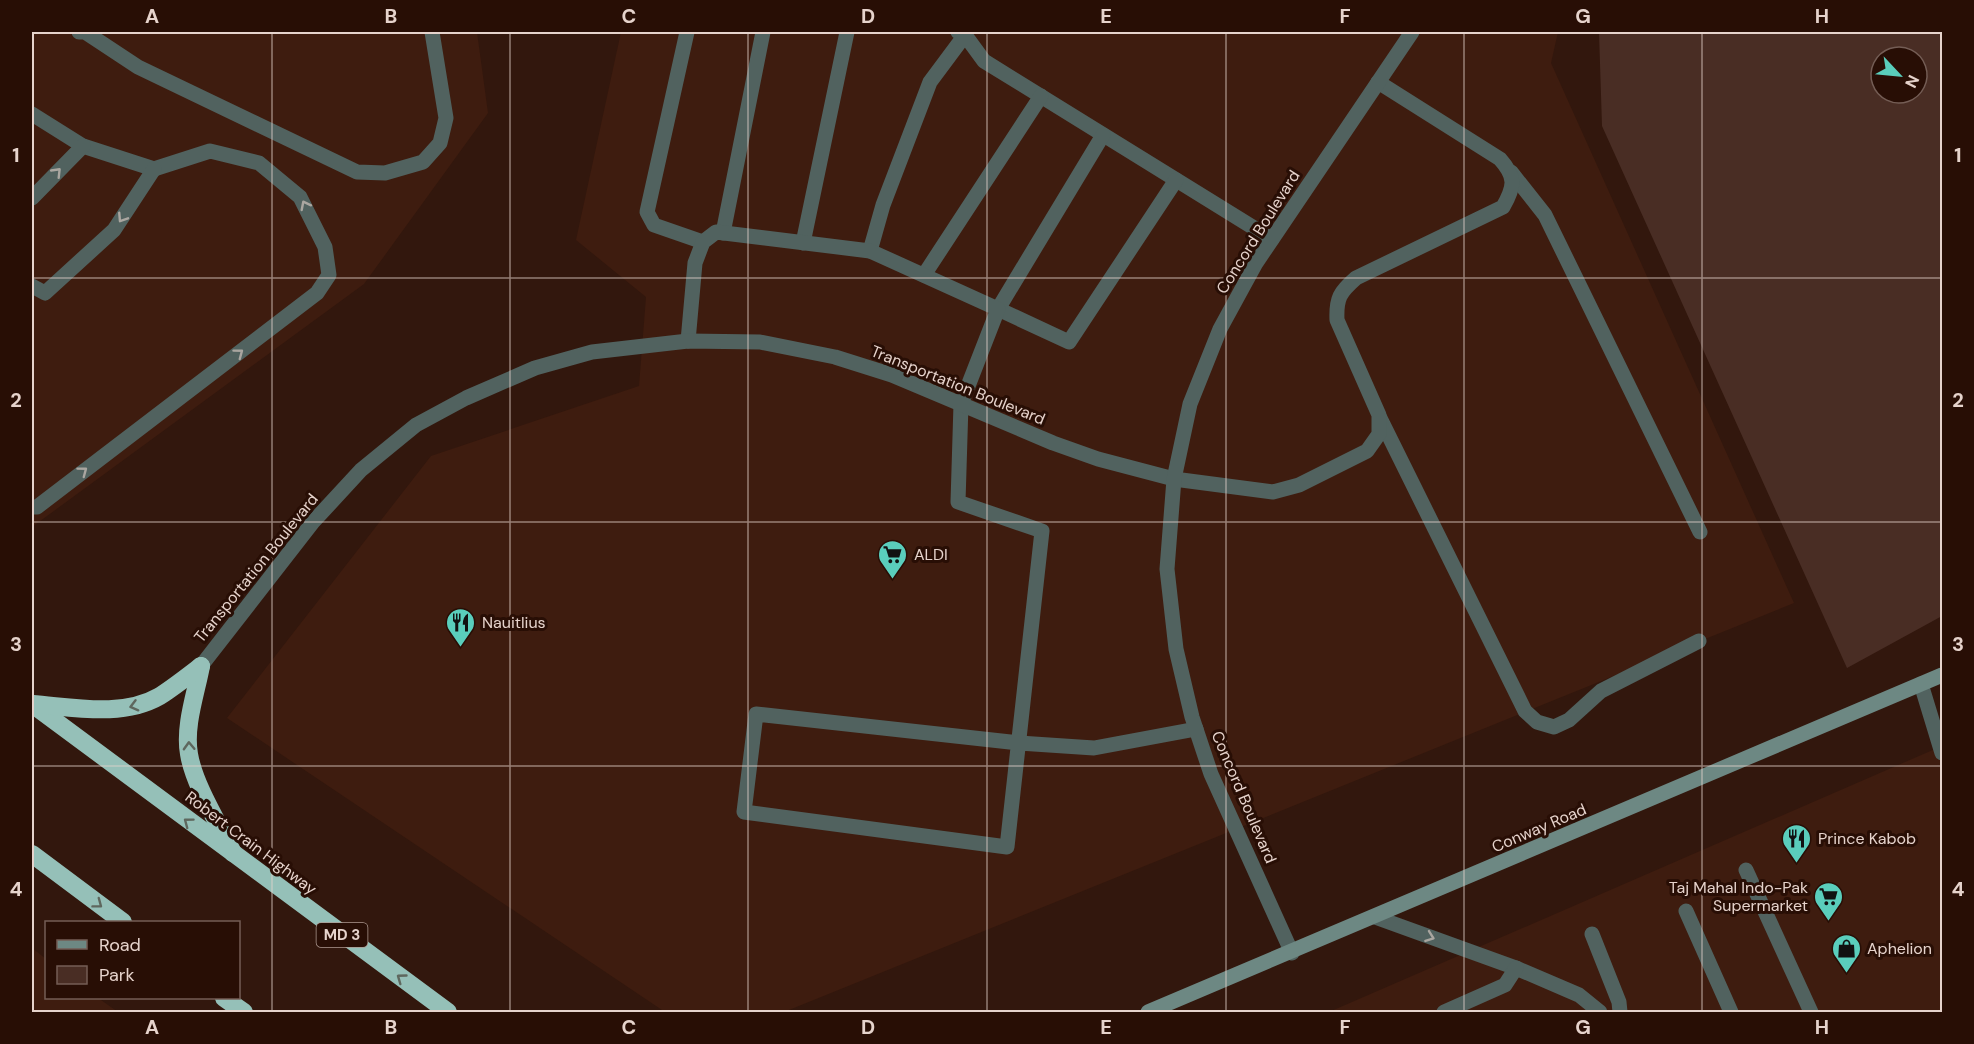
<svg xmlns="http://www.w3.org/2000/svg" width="1974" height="1044" viewBox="0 0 1974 1044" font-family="'DM Sans',sans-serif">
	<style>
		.built { fill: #3e1c0f }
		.green { fill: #492d24; fill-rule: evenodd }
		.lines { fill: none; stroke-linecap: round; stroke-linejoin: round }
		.lane { stroke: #51625f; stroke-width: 15 }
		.street { stroke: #51625f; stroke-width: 15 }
		.secondary { stroke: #6d8883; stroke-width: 15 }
		.highway { stroke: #95c0b8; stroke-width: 18 }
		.oneway { stroke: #aaa6a0 }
		.oneway2 { stroke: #5e675e }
		.grid { fill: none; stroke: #e6d3cc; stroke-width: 1.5; stroke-opacity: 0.55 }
		.labels { text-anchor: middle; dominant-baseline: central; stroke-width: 6; stroke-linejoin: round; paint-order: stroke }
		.shield { fill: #280e05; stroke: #ad9890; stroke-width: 1.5 }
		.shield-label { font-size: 15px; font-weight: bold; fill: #e6d3cc }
		.street-label { font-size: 16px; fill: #e6d3cc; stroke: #280e05 }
		.poi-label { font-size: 16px; fill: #e6d3cc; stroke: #280e05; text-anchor: start }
		.neatline { fill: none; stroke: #e6d3cc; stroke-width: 2 }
		.grid-label { font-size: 20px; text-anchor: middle; font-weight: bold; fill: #e6d3cc }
	</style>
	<rect width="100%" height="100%" fill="#32170d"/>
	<g class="built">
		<path d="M 32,32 L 477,32 L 488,113 L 364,284 L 32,527 Z"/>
		<path d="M 621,32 L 1558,32 L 1551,63 L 1794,603 L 784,1012 L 665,1012 L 227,718 L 431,456 L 639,386 L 646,297 L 576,240 Z"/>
		<path d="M 1942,746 L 1942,1012 L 1329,1012 Z"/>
		<path d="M 32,948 L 46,959 L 46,998 L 98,998 L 118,1012 L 32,1012 Z"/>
	</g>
	<path class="green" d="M 1599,32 L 1942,32 L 1942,616 L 1847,668 L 1602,126 ZM 1881,57 L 1917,57 L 1917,93 L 1881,93 Z"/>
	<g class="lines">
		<g class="lane">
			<path d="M 79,32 L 85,32 L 138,67 L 357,172 L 385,173 L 423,162 L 440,143 L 446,118 L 432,32"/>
			<path d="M 687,32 L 647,212 L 654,225 L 703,242"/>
			<path d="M 966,32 L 965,35 L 984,61 L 1272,239"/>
			<path d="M 32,114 L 83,146 L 154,169 L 210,151 L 259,163 L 300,197 L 325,247 L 329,275 L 317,293 L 37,507 L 32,507"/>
			<path d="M 1103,135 L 998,309 L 1069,342 L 1176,180"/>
			<path d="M 1511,172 L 1545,215 L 1700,532"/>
			<path d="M 32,198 L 83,146"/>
			<path d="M 723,233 L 763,32"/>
			<path d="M 803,243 L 847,32"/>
			<path d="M 870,251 L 883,205 L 930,82 L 965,35 L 958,32"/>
			<path d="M 924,275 L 1041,96"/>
			<path d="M 32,286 L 45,293 L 114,230 L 154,169"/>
			<path d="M 688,341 L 695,263 L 703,242 L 716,232 L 870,251 L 998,309 L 961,404 L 958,502 L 1042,531 L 1007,847 L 744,812 L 756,714 L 1019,743 L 1094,748 L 1196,729"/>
			<path d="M 1380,418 L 1525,711 L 1537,722 L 1554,727 L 1569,720 L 1601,691 L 1699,641"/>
			<path d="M 1174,479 L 1273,492 L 1299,485 L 1367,451 L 1379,434 L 1379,415 L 1337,320 C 1336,298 1340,292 1356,278 L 1503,207 C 1515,186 1516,177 1500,159 L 1378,82"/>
			<path d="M 1921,684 L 1942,753"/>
			<path d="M 1746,870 L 1811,1012"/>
			<path d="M 1686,911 L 1731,1012"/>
			<path d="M 1375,917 L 1516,968 L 1579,995 L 1600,1012"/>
			<path d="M 1592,934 L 1619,1002 L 1620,1012"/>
			<path d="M 1444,1012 L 1505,985 L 1516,968"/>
		</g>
		<g class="street">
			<path d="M 201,666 L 313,522 L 361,470 L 416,425 L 466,398 L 535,368 L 592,352 L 688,341 L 760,342 L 835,357 L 892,375 L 1053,443 L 1098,459 L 1174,479"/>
			<path d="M 1292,953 L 1211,774 L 1192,717 L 1176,649 L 1167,569 L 1174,479 L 1190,404 L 1220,329 L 1256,263 L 1412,32"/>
		</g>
		<path class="secondary" d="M 1148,1012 L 1942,675"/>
		<g class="highway">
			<path d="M 201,666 C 196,693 184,726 189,754 C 194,785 219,824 233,853"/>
			<path d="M 32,704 L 448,1012"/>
			<path d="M 32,704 C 73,707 122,718 160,696 C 174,687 188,676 201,666"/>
			<path d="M 32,854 L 123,922"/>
			<path d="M 224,998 L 244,1012"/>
		</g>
	</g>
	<defs><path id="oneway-chevron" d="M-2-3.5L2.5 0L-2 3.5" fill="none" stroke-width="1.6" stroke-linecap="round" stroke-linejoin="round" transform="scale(1.5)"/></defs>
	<g class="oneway">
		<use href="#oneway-chevron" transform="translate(57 172) rotate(-46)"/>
		<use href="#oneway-chevron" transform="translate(305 205) rotate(-117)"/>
		<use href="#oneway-chevron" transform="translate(122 218) rotate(123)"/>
		<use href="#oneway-chevron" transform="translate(239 353) rotate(-37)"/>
		<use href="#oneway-chevron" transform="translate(83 471) rotate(-37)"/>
		<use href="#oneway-chevron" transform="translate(1430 937) rotate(20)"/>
	</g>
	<g class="oneway2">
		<use href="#oneway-chevron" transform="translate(134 706) rotate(165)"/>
		<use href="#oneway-chevron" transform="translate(189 746) rotate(-92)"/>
		<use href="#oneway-chevron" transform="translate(188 822) rotate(-143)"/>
		<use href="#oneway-chevron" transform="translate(98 904) rotate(37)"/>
		<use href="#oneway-chevron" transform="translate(401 978) rotate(-144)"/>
	</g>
	<path class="grid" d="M 272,32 L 272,1012M 510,32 L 510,1012M 748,32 L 748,1012M 987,32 L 987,1012M 1226,32 L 1226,1012M 1464,32 L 1464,1012M 1702,32 L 1702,1012M 32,278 L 1942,278M 32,522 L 1942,522M 32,766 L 1942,766"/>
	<defs>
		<symbol id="supermarket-pin" viewBox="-11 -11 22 30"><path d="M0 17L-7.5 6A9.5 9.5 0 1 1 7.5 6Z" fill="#5acebc" stroke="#280e05"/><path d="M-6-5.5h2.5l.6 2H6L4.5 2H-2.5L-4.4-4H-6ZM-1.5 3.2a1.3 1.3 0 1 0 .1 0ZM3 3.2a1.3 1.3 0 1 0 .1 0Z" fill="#111"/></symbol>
		<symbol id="restaurant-pin" viewBox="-11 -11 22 30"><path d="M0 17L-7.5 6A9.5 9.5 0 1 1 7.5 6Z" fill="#5acebc" stroke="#280e05"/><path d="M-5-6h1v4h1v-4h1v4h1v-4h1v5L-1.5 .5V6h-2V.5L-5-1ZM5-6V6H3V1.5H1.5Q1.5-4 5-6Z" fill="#111"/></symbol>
		<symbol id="shop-pin" viewBox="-11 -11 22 30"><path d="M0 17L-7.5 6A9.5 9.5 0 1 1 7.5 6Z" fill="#5acebc" stroke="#280e05"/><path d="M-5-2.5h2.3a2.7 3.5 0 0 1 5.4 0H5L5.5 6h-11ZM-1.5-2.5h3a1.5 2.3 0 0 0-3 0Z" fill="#111"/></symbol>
	</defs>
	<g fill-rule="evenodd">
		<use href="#supermarket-pin" x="876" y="538" width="33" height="45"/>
		<use href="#restaurant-pin" x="444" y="606" width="33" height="45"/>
		<use href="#restaurant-pin" x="1780" y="822" width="33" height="45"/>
		<use href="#supermarket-pin" x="1812" y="880" width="33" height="45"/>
		<use href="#shop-pin" x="1830" y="932" width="33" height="45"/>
	</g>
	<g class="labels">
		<rect class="shield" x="316.5" y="923" width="51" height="24" rx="4.5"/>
		<g class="shield-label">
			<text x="342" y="935">MD 3</text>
		</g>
		<g class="street-label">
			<text transform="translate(1258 232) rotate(-58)">Concord Boulevard</text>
			<text transform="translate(958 385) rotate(22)">Transportation Boulevard</text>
			<text transform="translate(256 568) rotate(-51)">Transportation Boulevard</text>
			<text transform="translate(1244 797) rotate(67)">Concord Boulevard</text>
			<text transform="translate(1539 828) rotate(-23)">Conway Road</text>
			<text transform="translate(251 843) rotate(37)">Robert Crain Highway</text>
		</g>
		<g class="poi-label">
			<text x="914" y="554">ALDI</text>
			<text x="482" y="622">Nauitlius</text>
			<text x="1818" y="838">Prince Kabob</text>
			<text x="1808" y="887" text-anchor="end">Taj Mahal Indo-Pak<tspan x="1808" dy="18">Supermarket</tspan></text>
			<text x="1867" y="948">Aphelion</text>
		</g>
	</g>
	<rect width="1974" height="1044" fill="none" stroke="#280e05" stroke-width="66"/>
	<rect x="45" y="921" width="195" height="78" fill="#280e05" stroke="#745d55" stroke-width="1.5"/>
	<rect x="57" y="940" width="30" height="9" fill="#6d8883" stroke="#745d55" stroke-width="1.5"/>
	<text x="99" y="951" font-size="18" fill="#e6d3cc">Road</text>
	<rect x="57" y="966" width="30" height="18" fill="#492d24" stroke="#745d55" stroke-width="1.5"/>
	<text x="99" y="981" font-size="18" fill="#e6d3cc">Park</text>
	<g transform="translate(1899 75) rotate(116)"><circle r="28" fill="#280e05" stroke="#745d55" stroke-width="1.5"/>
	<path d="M0-4.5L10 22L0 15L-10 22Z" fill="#5acebc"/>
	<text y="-9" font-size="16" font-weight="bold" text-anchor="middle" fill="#e6d3cc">N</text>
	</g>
	<rect x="33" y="33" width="1908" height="978" class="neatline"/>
	<g class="grid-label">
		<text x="152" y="23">A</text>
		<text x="391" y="23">B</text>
		<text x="629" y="23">C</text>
		<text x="868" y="23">D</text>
		<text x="1106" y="23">E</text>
		<text x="1345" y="23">F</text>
		<text x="1583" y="23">G</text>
		<text x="1822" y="23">H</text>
		<text x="16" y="162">1</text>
		<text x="1958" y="162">1</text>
		<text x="16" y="407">2</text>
		<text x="1958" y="407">2</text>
		<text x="16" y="651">3</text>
		<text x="1958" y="651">3</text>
		<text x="16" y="896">4</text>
		<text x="1958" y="896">4</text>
		<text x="152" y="1034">A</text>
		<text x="391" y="1034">B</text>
		<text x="629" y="1034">C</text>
		<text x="868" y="1034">D</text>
		<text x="1106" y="1034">E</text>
		<text x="1345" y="1034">F</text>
		<text x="1583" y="1034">G</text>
		<text x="1822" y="1034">H</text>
	</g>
</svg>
